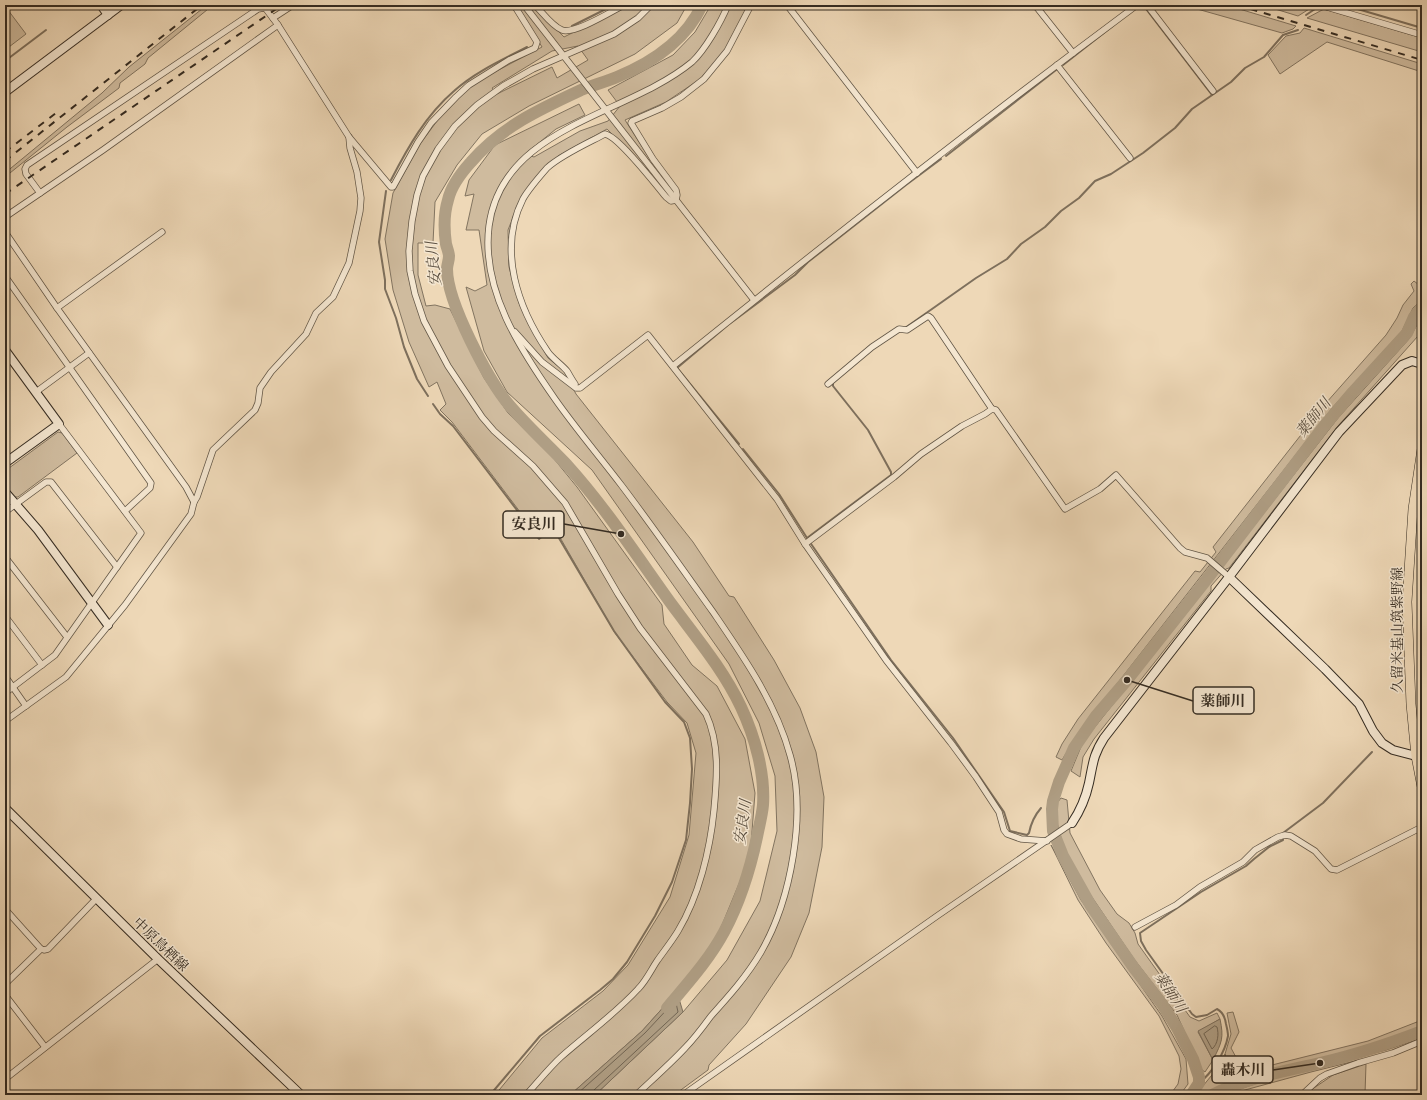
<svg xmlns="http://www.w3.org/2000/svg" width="1427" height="1100" viewBox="0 0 1427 1100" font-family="'Gentium Book Plus','Noto Serif JP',serif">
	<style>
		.green { fill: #cfbb9e; stroke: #827460; fill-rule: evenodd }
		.water { fill: #af9e84; stroke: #7e705d }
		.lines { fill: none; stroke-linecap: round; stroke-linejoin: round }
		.shore { stroke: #726553; stroke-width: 1 }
		.stream { stroke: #7e705d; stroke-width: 2 }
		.river { stroke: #af9e84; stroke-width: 12 }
		.street-casing { stroke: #635747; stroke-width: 7 }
		.secondary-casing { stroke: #352c22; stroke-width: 10 }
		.primary-casing { stroke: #352c22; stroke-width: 10 }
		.street { stroke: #f4e6d0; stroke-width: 5.5 }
		.secondary { stroke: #f4e6d0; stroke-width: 8 }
		.primary { stroke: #eed8b7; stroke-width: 9 }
		.rail { stroke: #352c22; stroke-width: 2; stroke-dasharray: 7 7; stroke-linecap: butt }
		.labels { text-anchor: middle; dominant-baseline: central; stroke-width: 3; stroke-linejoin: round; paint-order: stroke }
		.street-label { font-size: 14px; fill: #352c22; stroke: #f4e6d0 }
		.water-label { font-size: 15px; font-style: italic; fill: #5a4e3f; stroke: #f4e6d0 }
		.leader { fill: none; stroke: #352c22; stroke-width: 1.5 }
		.callout-dot { fill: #352c22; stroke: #f4e6d0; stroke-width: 1.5 }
		.callout { fill: #f4e6d0; stroke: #352c22; stroke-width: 1.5 }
		.callout-label { font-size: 15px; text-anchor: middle; font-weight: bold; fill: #352c22 }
	</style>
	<rect width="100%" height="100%" fill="#eed8b7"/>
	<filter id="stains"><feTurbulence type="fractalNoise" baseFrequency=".005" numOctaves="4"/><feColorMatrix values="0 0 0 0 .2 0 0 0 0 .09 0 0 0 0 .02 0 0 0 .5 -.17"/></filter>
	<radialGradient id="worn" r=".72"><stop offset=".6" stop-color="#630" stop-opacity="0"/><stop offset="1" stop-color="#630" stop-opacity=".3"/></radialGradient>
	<g class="green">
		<path d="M 207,5 L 213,5 L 148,58 L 145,64 L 120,83 L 119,88 L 67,127 L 5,177 L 5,173 L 102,93 L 129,67 Z"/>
		<path d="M 517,5 L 533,5 L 564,37 L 628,5 L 687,5 L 677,23 L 635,54 L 529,106 L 482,134 L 457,165 L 435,202 L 433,243 L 418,243 L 418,275 L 426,306 L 435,305 L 450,309 L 484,378 L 508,413 L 550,454 L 577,487 L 662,605 L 664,624 L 692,665 L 717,686 L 745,739 L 755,793 L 750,857 L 717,937 L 677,992 L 642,1031 L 570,1095 L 495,1095 L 542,1038 L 603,991 L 628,965 L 670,897 L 689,835 L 696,753 L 687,723 L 667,702 L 615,633 L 554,527 L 539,537 L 452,422 L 440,410 L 446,404 L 437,382 L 429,387 L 409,342 L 393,290 L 385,239 L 393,193 L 420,144 L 443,113 L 474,83 L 542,47 ZM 578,46 L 588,60 L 557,78 L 552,67 L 497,94 L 492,88 L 552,51 Z"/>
		<path d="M 711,5 L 747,5 L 741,21 L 723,54 L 700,79 L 666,102 L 625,120 L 655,167 L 649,171 L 607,129 L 558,156 L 521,197 L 508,230 L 509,267 L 519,303 L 548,358 L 564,371 L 576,394 L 693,542 L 729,596 L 734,597 L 774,660 L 800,708 L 816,752 L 824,797 L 822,847 L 809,913 L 791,957 L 746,1024 L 709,1065 L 708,1070 L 674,1095 L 595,1095 L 683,1012 L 727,960 L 760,901 L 777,831 L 775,776 L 759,723 L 729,664 L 592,470 L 507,392 L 484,351 L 466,287 L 475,291 L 487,285 L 479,230 L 466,230 L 474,194 L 465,196 L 469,180 L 495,145 L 579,104 L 585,115 L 556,129 L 525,154 L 534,157 L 580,131 L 608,121 L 620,106 L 608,90 L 673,55 L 695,32 Z"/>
		<path d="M 1183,5 L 1226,5 L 1296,26 L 1293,29 L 1282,33 Z"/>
		<path d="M 1262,5 L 1312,5 L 1314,6 L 1298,16 Z"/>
		<path d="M 5,6 L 26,34 L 5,50 Z"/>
		<path d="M 1324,9 L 1422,38 L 1422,52 L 1307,18 Z"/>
		<path d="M 1304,28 L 1422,64 L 1422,72 L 1327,42 L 1280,74 L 1268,55 L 1286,36 L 1300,33 Z"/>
		<path d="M 1414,281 L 1419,285 L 1422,282 L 1422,299 L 1413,308 L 1402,331 L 1333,407 L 1077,735 L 1062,760 L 1056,757 L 1062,744 L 1078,719 L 1195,571 L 1200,572 L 1216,552 L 1213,547 L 1326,403 L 1386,335 L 1397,318 L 1403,305 L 1414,291 L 1411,284 Z"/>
		<path d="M 1422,316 L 1422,331 L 1418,336 L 1338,426 L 1229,568 L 1226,569 L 1211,586 L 1211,591 L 1094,739 L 1083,757 L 1080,777 L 1071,771 L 1083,742 L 1207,586 L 1338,418 L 1409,339 Z"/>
		<path d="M 58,432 L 62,433 L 77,453 L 18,497 L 14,497 L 5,485 L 5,471 Z"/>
		<path d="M 1061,798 L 1067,800 L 1070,833 L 1100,890 L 1117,914 L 1129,923 L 1135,933 L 1138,944 L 1190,1017 L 1199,1021 L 1217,1013 L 1220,1019 L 1198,1032 L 1213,1060 L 1205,1072 L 1202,1070 L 1177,1015 L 1134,959 L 1079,878 L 1064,849 L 1055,815 L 1057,803 Z"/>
		<path d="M 1051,845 L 1081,900 L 1162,1016 L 1186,1059 L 1188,1084 L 1180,1095 L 1170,1095 L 1178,1084 L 1181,1069 L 1179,1056 L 1159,1016 L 1106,943 L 1078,900 Z"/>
		<path d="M 1233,1012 L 1239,1032 L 1231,1048 L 1244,1072 L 1368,1041 L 1422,1020 L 1422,1027 L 1368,1046 L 1240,1080 L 1201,1095 L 1198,1092 L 1216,1070 L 1219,1077 L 1231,1072 L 1225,1054 L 1231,1034 L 1227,1013 Z"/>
		<path d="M 1422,1038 L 1391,1052 L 1311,1072 L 1245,1090 L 1233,1095 L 1223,1095 L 1269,1079 L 1386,1050 Z"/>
		<path d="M 1366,1064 L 1365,1094 L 1314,1095 L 1311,1093 L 1311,1090 L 1333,1075 Z"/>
	</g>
	<g class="water">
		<path d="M 677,992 L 683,1012 L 595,1095 L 570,1095 L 642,1031 Z"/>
		<path d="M 1220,1019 C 1224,1038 1222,1042 1213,1060 L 1198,1031 Z"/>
		<path d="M 1225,1054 L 1231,1072 L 1219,1077 L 1216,1070 Z"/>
	</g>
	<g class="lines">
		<g class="shore">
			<path d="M 1215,1026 L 1217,1027 C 1219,1034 1218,1044 1212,1049 L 1204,1034 Z"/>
			<path d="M 576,1095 L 645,1033 L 673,1003 L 676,1003 L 678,1012 L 594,1090 L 593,1095"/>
		</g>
		<g class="stream">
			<path d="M 1143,5 L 1212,95"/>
			<path d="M 1344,5 L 1422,28"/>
			<path d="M 1306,15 L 1318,7"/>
			<path d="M 572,26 L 614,5"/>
			<path d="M 5,61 L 46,30"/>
			<path d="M 1063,65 L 1114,25"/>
			<path d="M 946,156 L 1056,70"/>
			<path d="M 391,180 C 408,147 426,115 454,91 C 475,72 502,60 527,47"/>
			<path d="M 386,191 L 379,242 L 385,280 L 385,289 L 396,318 L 404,347 L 417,379 L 428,396"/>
			<path d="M 905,328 L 976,278 L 1007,259 L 1021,244 L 1045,227 L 1061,211 L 1079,198 L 1095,181 L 1111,174 L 1143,153 L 1175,128 L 1192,109 L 1231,82 L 1245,68 L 1264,57 L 1283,35 L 1298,30"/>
			<path d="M 833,382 L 833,386 L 868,430 L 891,472 L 891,475 L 807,538 L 891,660 L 953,738 L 1004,812 L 1010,831 L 1027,835 L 1029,833 C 1031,823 1034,816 1041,808"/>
			<path d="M 433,404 L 440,414 L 453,426 L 539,539 L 553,528 L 614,631 L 665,702 L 684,722 L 690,738 L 692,769 L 690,803 L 686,840 L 672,882 L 655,916 L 627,962 L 613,979 L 600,990 L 540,1036 L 490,1095"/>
			<path d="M 739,444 L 677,368 L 728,325 L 795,275 L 808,262 L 906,185 L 941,159"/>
			<path d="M 743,449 L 779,494 L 807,538"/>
			<path d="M 1422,648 L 1420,650 L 1422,672"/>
			<path d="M 1199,1083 C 1212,1073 1225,1053 1228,1036 C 1228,1032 1227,1028 1226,1024 C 1225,1017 1223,1012 1217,1009 L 1207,1015 L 1196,1017 L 1192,1014 L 1146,950 L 1141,941 L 1140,933 L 1201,892 L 1246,866 L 1254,859 L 1269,847 L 1283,840 L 1283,833 L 1323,803 L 1372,752"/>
		</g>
		<g class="river">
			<path d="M 667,1008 C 687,984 709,960 724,932 C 740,902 750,870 757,837 C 759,826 762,816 763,805 C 765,773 755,737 741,707 C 723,669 695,636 670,602 C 637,556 605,507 567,465 C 548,445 528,427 510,406 C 488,380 447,302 447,269 C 447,265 449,261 449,256 C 449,253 447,248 446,244 C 444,230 444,213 448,200 C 451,186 461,173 471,162 C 501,127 540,109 581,90 C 593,85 605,82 617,77 C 651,63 686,40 702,5"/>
			<path d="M 1191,1095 L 1199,1083 L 1199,1077 L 1193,1059 L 1177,1028 L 1162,1004 L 1134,968 L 1091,906 L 1063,856 L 1053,831 L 1052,809 L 1053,801 L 1059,782 L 1074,748 L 1096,716 L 1127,680 L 1207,579 L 1325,425 L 1353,392 L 1407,333 L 1414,317 L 1422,307"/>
			<path d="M 1212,1095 C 1246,1078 1284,1071 1320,1063 C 1355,1055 1388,1044 1422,1031"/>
		</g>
		<defs>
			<g id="street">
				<path d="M 263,5 L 278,25 L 349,137 L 391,187 L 393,187 L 418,142 L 431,123 L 456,97 L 469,85 L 509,60 L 535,48 L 537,42 L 514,5"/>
				<path d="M 524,5 L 754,300"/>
				<path d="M 535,5 C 543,13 552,26 562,30 C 574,35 612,11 624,5"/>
				<path d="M 787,5 L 917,173"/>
				<path d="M 1035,5 L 1073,53"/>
				<path d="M 1147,5 L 1213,91"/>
				<path d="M 1320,5 L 1422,35"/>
				<path d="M 273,18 L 293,5"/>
				<path d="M 1057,65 L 1130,158"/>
				<path d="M 40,193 L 26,174 L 25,169 L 27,165 L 258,9 L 264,8"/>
				<path d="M 5,217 L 103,150 L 278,25"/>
				<path d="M 5,232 L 57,308 L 186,487 L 194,502"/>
				<path d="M 5,276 L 151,483 L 150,488 L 125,511"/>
				<path d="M 57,308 L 162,232"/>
				<path d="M 515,332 L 542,362 L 576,388 L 580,388 L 648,335 L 777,499 L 805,544 L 886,660 L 951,743 L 976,777 L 999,812 L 1004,830 L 1007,834 L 1021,839 L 1047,841"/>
				<path d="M 673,366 C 825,243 980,122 1137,5"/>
				<path d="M 575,384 C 572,380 570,376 567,371 C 561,364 553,359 548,352 C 518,308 497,250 523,199 C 528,190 540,176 547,168 C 561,155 588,143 605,134 C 618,136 656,185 666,197 L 671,201 L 676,200 L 677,195 L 676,190 L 653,159 L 631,123 L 632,121 L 662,108 L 681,97 L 704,79 L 727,51 L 751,5"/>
				<path d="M 828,384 L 872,347 L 899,329 L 907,330 L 928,316 L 931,318 L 992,409"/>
				<path d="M 36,392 L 89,353"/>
				<path d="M 5,512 L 46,482 L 51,482 L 117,567"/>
				<path d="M 805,544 L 894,477 L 921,454 L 962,426 L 985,414 L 992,409 L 996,410 L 1065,509 L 1100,489 L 1116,475 L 1180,548 L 1185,552 L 1207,558 L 1229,577"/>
				<path d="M 5,557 L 67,637"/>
				<path d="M 5,616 L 42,665"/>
				<path d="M 5,676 L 26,706"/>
				<path d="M 5,693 L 55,655 L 141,533 L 59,424"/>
				<path d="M 5,721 L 66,677 L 125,605 L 191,514 L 194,502 L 197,497 L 213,450 L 255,410 L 258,403 L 260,388 L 271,372 L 306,334 L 316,313 L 333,297 L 349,263 L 360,211 L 361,198 L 357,172 L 350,148 L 349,137"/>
				<path d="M 5,909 L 41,949 L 44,950 L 48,949 L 96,899"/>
				<path d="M 1135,927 L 1176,905 L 1200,887 L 1243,862 L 1255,850 L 1278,837 L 1285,835 L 1291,836 L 1315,851 L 1331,869 L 1337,870 L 1422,827"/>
				<path d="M 5,984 L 41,949"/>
				<path d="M 5,995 L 45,1047"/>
				<path d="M 5,1079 L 158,959"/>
				<path d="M 526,1095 C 538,1082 549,1068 561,1057 C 587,1034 615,1014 638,989 C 646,981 651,970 657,961 C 664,951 672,941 678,931 C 699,896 710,850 714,810 C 717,778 720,744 706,714 L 640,628 L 618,594 L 565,503 L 533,466 L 494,431 L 482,417 L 448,366 L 424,321 L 415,294 L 410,271 L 409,251 L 412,221 L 417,195 L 423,176 L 438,149 L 455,126 L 477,105 L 503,86 L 533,69 L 614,34 L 638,18 L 651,5"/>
				<path d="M 636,1095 C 653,1079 670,1064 685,1048 C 695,1038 703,1027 711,1016 C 729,996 747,976 761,952 C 791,900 807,814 790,755 C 776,703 743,656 713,612 C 683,570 653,527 622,486 C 600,457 576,429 555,399 C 520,349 481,290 489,226 C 502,126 627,116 692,62 C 705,50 721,22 728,5"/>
				<path d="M 683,1095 L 937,916 L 1072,823"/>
				<path d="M 1308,1095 L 1305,1092 L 1320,1078 L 1327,1074 L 1358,1063 L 1393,1053 L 1422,1041"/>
			</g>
			<g id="secondary">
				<path d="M 101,5 L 108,15"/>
				<path d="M 5,92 L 121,5"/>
				<path d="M 5,350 L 59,424 L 5,463"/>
				<path d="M 5,492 L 38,530 L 108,625"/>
				<path d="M 1229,577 L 1325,669 L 1359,704 L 1373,731 L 1382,743 L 1393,750 L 1416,756"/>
				<path d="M 5,808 L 158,959 L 301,1095"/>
				<path d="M 1072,823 C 1080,811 1086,797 1089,783 C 1093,764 1093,755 1104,738 L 1229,577 L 1339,432 L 1402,365 L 1412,361 L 1422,364"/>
			</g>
			<path id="primary" d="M 1422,449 L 1413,509 L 1407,602 L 1411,704 L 1416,756 L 1422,787"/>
		</defs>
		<use href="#street" class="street-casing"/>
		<use href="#secondary" class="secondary-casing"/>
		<use href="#primary" class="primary-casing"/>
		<use href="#street" class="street"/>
		<use href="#secondary" class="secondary"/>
		<use href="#primary" class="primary"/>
		<g class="rail">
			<path d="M 1237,5 L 1422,60"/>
			<path d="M 5,152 L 56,113"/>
			<path d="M 5,161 L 202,5"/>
			<path d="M 5,194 L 282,5"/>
		</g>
	</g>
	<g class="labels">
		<g class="street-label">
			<text transform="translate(1397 630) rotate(-90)">久留米基山筑紫野線</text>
			<text transform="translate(161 944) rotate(44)">中原鳥栖線</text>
		</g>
		<g class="water-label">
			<text transform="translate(433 264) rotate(-96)">安良川</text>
			<text transform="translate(1313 417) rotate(-51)">薬師川</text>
			<text transform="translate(742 822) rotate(-82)">安良川</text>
			<text transform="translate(1171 992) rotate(57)">薬師川</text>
		</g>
	</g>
	<path class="leader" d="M621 534L564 524M1127 680L1193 701M1320 1063L1273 1070"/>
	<g class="callout-dot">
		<circle cx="621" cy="534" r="4"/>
		<circle cx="1127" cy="680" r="4"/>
		<circle cx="1320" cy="1063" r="4"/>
	</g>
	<g class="callout">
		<rect x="503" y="511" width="61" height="27" rx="4"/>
		<rect x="1193" y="687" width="61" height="27" rx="4"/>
		<rect x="1212" y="1056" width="61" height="27" rx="4"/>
	</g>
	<g class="callout-label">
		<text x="534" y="529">安良川</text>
		<text x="1223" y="706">薬師川</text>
		<text x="1243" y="1075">轟木川</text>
	</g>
	<rect width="1427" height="1100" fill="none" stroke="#eed8b7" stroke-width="20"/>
	<rect x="6" y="6" width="1415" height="1088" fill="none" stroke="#352c22" stroke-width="2"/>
	<rect x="10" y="10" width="1407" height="1080" fill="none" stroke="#352c22"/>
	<rect width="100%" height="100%" filter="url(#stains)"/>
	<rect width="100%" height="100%" fill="url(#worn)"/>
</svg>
